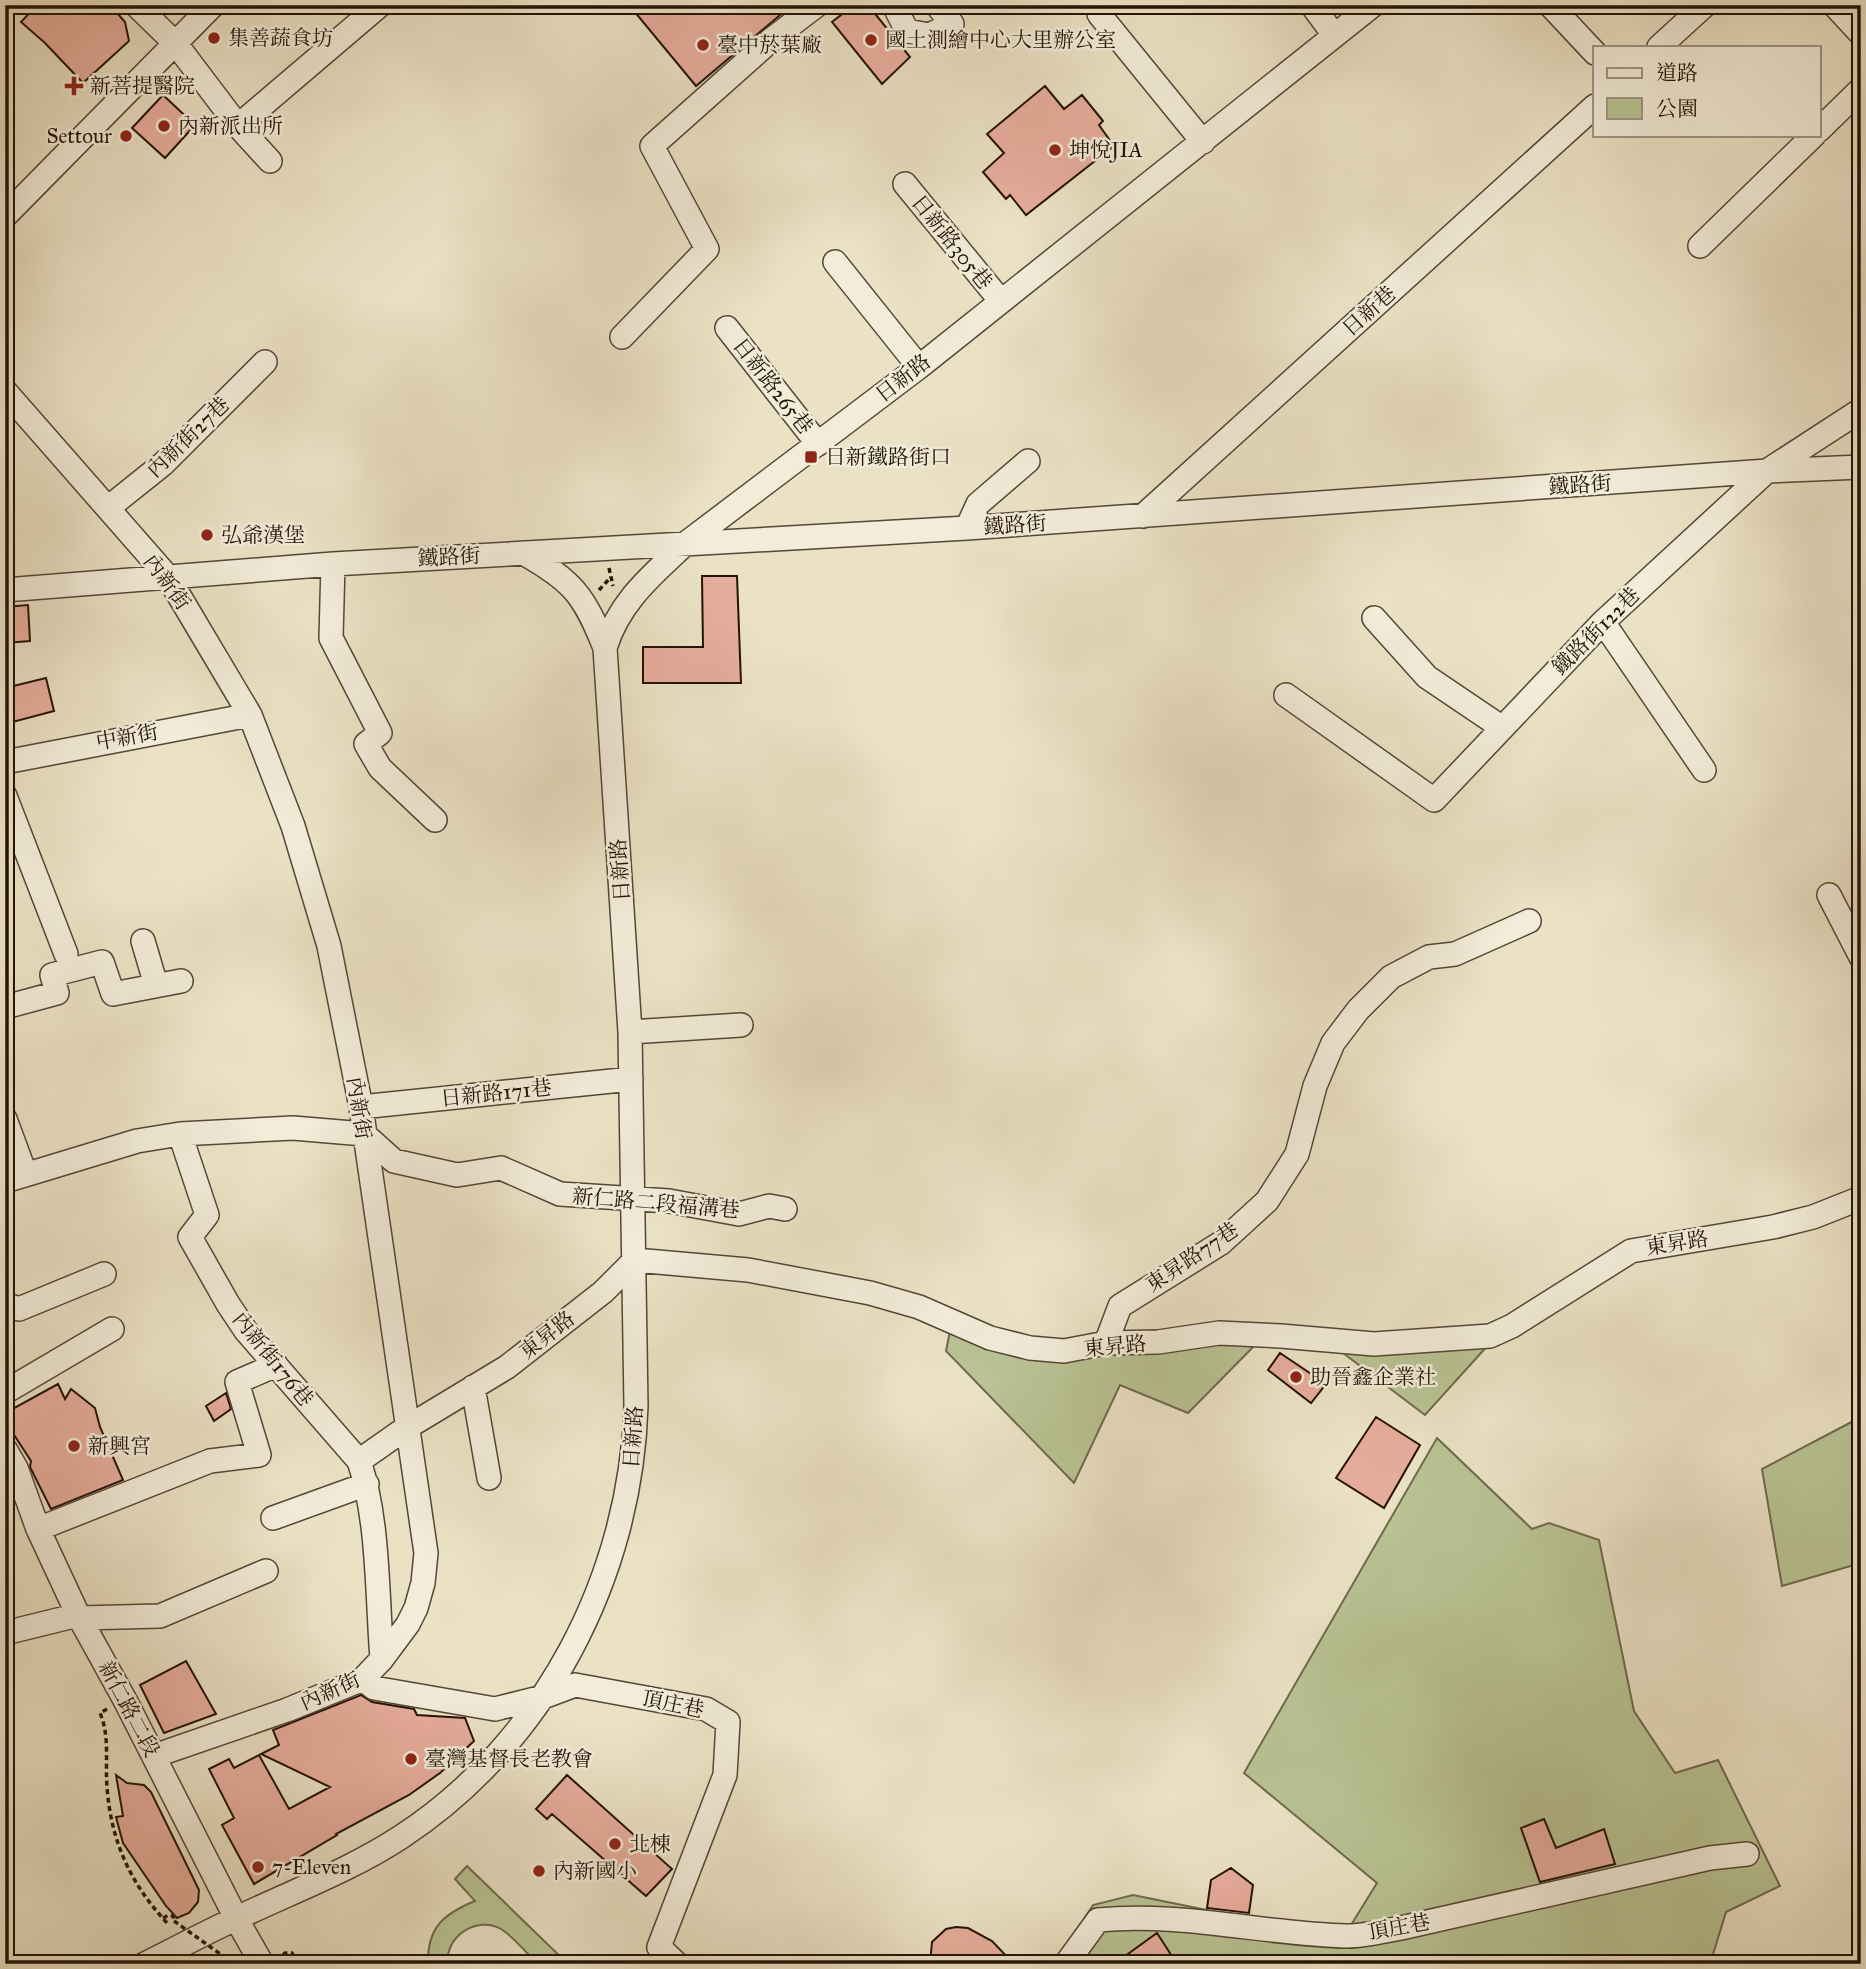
<svg xmlns="http://www.w3.org/2000/svg" width="1866" height="1969" viewBox="0 0 1866 1969" font-family="'IM FELL Great Primer','Noto Serif TC',serif">
	<style>
		.green { fill: #b9c394; stroke: #6e6a4d; stroke-width: 2 }
		.building { fill: #e7ad9c; stroke: #231206; stroke-width: 2 }
		.lines { fill: none; stroke-linecap: round; stroke-linejoin: round }
		.minor-casing { stroke: #554636; stroke-width: 26 }
		.path { stroke: #231206; stroke-width: 3.5; stroke-dasharray: 5 3.5; stroke-linecap: butt }
		.minor { stroke: #f2ecd9; stroke-width: 23 }
		.path-bridge { stroke: #231206; stroke-width: 3.5; stroke-dasharray: 5 3.5; stroke-linecap: butt }
		.poi-dot { fill: #8f2418; stroke: #f2ecd9; stroke-width: 2.5 }
		.labels { text-anchor: middle; stroke-width: 5; stroke-linejoin: round; paint-order: stroke }
		.poi-label { font-size: 21px; fill: #231206; stroke: #f2ecd9; text-anchor: start }
		.street-label { font-size: 21px; fill: #231206; stroke: #f2ecd9 }
	</style>
	<rect width="100%" height="100%" fill="#ebe2c5"/>
	<filter id="stains"><feTurbulence type="fractalNoise" baseFrequency=".00286" numOctaves="4"/><feColorMatrix values="0 0 0 0 .2 0 0 0 0 .09 0 0 0 0 .02 0 0 0 .5 -.17"/></filter>
	<radialGradient id="worn" r=".72"><stop offset=".6" stop-color="#630" stop-opacity="0"/><stop offset="1" stop-color="#630" stop-opacity=".3"/></radialGradient>
	<path class="green" d="M 952,1321 L 1030,1346 L 1260,1340 L 1188,1413 L 1120,1385 L 1074,1483 L 946,1351 Z
		M 1490,1343 L 1425,1415 L 1335,1347 Z
		M 1861,1417 L 1861,1563 L 1782,1586 L 1762,1469 Z
		M 1437,1438 L 1532,1529 L 1549,1523 L 1599,1540 L 1634,1711 L 1675,1773 L 1718,1760 L 1780,1886 L 1726,1912 L 1710,1964 L 1055,1964 L 1093,1905 L 1133,1895 L 1256,1920 L 1351,1925 L 1377,1883 L 1244,1773 Z
		M 467,1866 L 568,1964 L 538,1964 C 526,1953 514,1937 501,1929 C 477,1915 444,1937 448,1964 L 428,1964 C 427,1928 443,1914 475,1901 L 455,1879 Z"/>
	<path class="building" d="M 37,5 L 110,5 L 125,22 L 129,41 L 83,83 L 45,43 L 21,22 Z
		M 629,5 L 792,5 L 696,86 Z
		M 854,5 L 868,5 L 910,57 L 882,84 L 832,22 Z
		M 1045,86 L 1064,109 L 1082,95 L 1103,121 L 1099,125 L 1114,146 L 1026,215 L 1010,195 L 1006,199 L 983,172 L 1004,153 L 987,134 Z
		M 163,95 L 195,125 L 165,158 L 132,128 Z
		M 702,576 L 737,576 L 741,683 L 643,683 L 643,647 L 703,647 Z
		M 28,605 L 30,641 L 5,643 L 5,607 Z
		M 46,678 L 54,711 L 5,724 L 5,688 Z
		M 1280,1353 L 1326,1384 L 1311,1403 L 1268,1370 Z
		M 58,1384 L 65,1399 L 71,1389 L 95,1408 L 100,1427 L 123,1480 L 51,1509 L 30,1467 L 31,1461 L 5,1421 L 5,1413 Z
		M 226,1393 L 231,1409 L 214,1421 L 206,1406 Z
		M 1376,1417 L 1420,1445 L 1384,1508 L 1336,1478 Z
		M 186,1661 L 216,1714 L 164,1733 L 140,1685 Z
		M 361,1695 L 372,1702 L 414,1709 L 417,1715 L 465,1718 L 474,1741 L 440,1773 L 409,1795 L 336,1834 L 337,1835 L 254,1884 L 222,1825 L 234,1818 L 209,1769 L 229,1759 L 234,1768 L 259,1755 L 289,1809 L 330,1787 L 261,1754 L 279,1745 L 273,1730 Z
		M 116,1775 L 127,1783 L 144,1785 L 151,1792 L 199,1890 L 198,1902 L 189,1913 L 177,1918 L 166,1906 L 123,1843 L 116,1817 L 123,1816 Z
		M 567,1775 L 672,1869 L 646,1896 L 552,1814 L 547,1819 L 536,1809 Z
		M 1544,1819 L 1556,1848 L 1604,1829 L 1615,1864 L 1540,1882 L 1521,1828 Z
		M 1231,1868 L 1253,1885 L 1249,1913 L 1207,1908 L 1211,1880 Z
		M 956,1927 L 968,1928 L 992,1941 L 1014,1964 L 930,1964 L 932,1942 L 946,1929 Z
		M 1157,1933 L 1177,1964 L 1114,1964 Z"/>
	<g class="lines">
		<defs>
			<path id="minor" d="M 136,5 L 176,44 L 238,126 L 270,161
				M 894,5 L 907,31 L 929,35 L 952,24 L 937,5
				M 1312,5 L 1334,35
				M 1550,5 L 1595,53
				M 1834,5 L 1861,34
				M 1099,14 L 1203,142
				M 1659,47 L 1705,5
				M 238,126 L 380,5
				M 1819,130 L 1861,89
				M 905,184 L 1000,300
				M 5,216 L 213,5
				M 1700,246 L 1814,135
				M 835,262 L 919,367
				M 727,328 L 818,444
				M 622,337 L 707,249 L 652,146 L 771,40 L 817,5
				M 5,391 L 168,577 L 250,715 L 293,826 L 329,946 L 361,1107 L 426,1553 L 423,1583 L 416,1608 L 408,1624 L 382,1659 L 363,1679 L 287,1710 L 154,1756
				M 108,508 L 163,464 L 265,362
				M 1143,516 L 1595,106
				M 967,528 L 978,504 L 1028,461
				M 523,553 C 573,581 584,595 605,648
				M 333,564 L 331,638 L 380,733 L 366,744 L 380,768 L 435,820
				M 5,590 L 333,564 L 967,528 L 1767,471 L 1861,467
				M 1374,618 L 1427,677 L 1501,727
				M 1603,622 L 1704,770
				M 1286,695 L 1434,800 L 1603,622 L 1767,471 L 1861,410
				M 5,762 L 250,715
				M 5,796 L 66,954
				M 1829,895 L 1861,957
				M 143,941 L 156,985
				M 5,1007 L 57,993 L 52,975 L 102,962 L 113,994 L 181,981
				M 630,1032 L 741,1025
				M 361,1107 L 631,1079
				M 5,1119 L 25,1173
				M 180,1134 L 207,1215 L 190,1237 L 228,1304 L 246,1331 L 359,1461 C 379,1520 377,1597 382,1659
				M 5,1181 L 137,1141 L 180,1134 L 293,1128 L 364,1134 L 394,1161 L 457,1175 L 501,1168 L 560,1194 L 669,1201 L 739,1214 L 769,1206 L 785,1209
				M 635,1260 L 748,1270 L 870,1293 L 919,1307 L 990,1338 L 1030,1348 L 1064,1351 L 1106,1343 L 1158,1342 L 1219,1333 L 1281,1336 L 1374,1344 L 1490,1336 L 1512,1326 L 1631,1251 L 1773,1227 L 1813,1217 L 1861,1198
				M 5,1304 L 19,1309 L 104,1274
				M 1106,1343 L 1120,1306 L 1221,1243 L 1267,1201 L 1297,1154 L 1315,1086 L 1333,1043 L 1358,1010 L 1391,977 L 1429,957 L 1455,954 L 1529,921
				M 473,1387 L 489,1478
				M 5,1392 L 112,1329
				M 5,1449 L 16,1468 L 38,1529 L 78,1615 L 126,1702 L 236,1918 L 262,1964
				M 359,1461 L 406,1428 L 507,1367 L 603,1292 L 635,1260
				M 273,1518 L 367,1484
				M 38,1529 L 210,1461 L 259,1455 L 237,1382 L 276,1365
				M 80,1618 L 160,1616 L 266,1571
				M 5,1633 L 78,1615
				M 363,1679 L 374,1688 L 495,1709 L 543,1697 L 575,1685 L 706,1709 L 728,1722 L 725,1775 L 659,1947 L 677,1964
				M 145,1964 C 175,1949 205,1933 235,1919 C 291,1892 349,1871 401,1837 C 545,1743 631,1576 636,1406 L 630,1032 L 605,648 C 619,602 651,576 685,544 L 919,367 L 1373,5
				M 1066,1964 L 1098,1920 C 1182,1912 1264,1934 1347,1936 C 1365,1936 1384,1931 1401,1928 L 1710,1858 L 1747,1854"/>
		</defs>
		<use href="#minor" class="minor-casing"/>
		<path class="path" d="M 609,568 L 613,586
			M 599,590 L 611,577
			M 107,1709 L 100,1713 C 110,1736 105,1762 107,1787 C 111,1842 131,1885 169,1925
			M 163,1918 L 169,1915 L 173,1916 L 174,1921
			M 285,1963 L 283,1955 L 285,1953 L 292,1953 L 296,1960 L 290,1961 L 288,1956"/>
		<use href="#minor" class="minor"/>
		<path class="path-bridge" d="M 174,1921 L 233,1963 L 288,1956"/>
	</g>
	<g class="poi-dot">
		<circle cx="214" cy="38" r="7"/>
		<circle cx="871" cy="40" r="7"/>
		<circle cx="703" cy="45" r="7"/>
		<path d="M70.5 75.5h7v7h7v7h-7v7h-7v-7h-7v-7h7z"/>
		<circle cx="164" cy="126" r="7"/>
		<circle cx="126" cy="136" r="7"/>
		<circle cx="1055" cy="150" r="7"/>
		<rect x="804" y="450" width="14" height="14" rx="3.5"/>
		<circle cx="207" cy="535" r="7"/>
		<circle cx="1296" cy="1377" r="7"/>
		<circle cx="74" cy="1446" r="7"/>
		<circle cx="411" cy="1759" r="7"/>
		<circle cx="615" cy="1844" r="7"/>
		<circle cx="258" cy="1867" r="7"/>
		<circle cx="539" cy="1871" r="7"/>
	</g>
	<g class="labels">
		<g class="poi-label">
			<text x="228" y="45">集善蔬食坊</text>
			<text x="885" y="47">國土測繪中心大里辦公室</text>
			<text x="717" y="52">臺中菸葉廠</text>
			<text x="90" y="93">新菩提醫院</text>
			<text x="178" y="133">內新派出所</text>
			<text x="112" y="143" text-anchor="end">Settour</text>
			<text x="1069" y="157">坤悅JIA</text>
			<text x="825" y="464">日新鐵路街口</text>
			<text x="221" y="542">弘爺漢堡</text>
			<text x="1310" y="1384">助晉鑫企業社</text>
			<text x="88" y="1453">新興宮</text>
			<text x="425" y="1766">臺灣基督長老教會</text>
			<text x="629" y="1851">北棟</text>
			<text x="272" y="1874">7-Eleven</text>
			<text x="553" y="1878">內新國小</text>
		</g>
		<g class="street-label">
			<text transform="translate(952 242) rotate(51)" y="7">日新路305巷</text>
			<text transform="translate(1369 311) rotate(-42)" y="7">日新巷</text>
			<text transform="translate(903 378) rotate(-38)" y="7">日新路</text>
			<text transform="translate(773 386) rotate(52)" y="7">日新路265巷</text>
			<text transform="translate(188 437) rotate(-44)" y="7">內新街27巷</text>
			<text transform="translate(1580 485) rotate(-4)" y="7">鐵路街</text>
			<text transform="translate(1015 525) rotate(-4)" y="7">鐵路街</text>
			<text transform="translate(449 557) rotate(-3)" y="7">鐵路街</text>
			<text transform="translate(167 582) rotate(54)" y="7">內新街</text>
			<text transform="translate(1596 631) rotate(-45)" y="7">鐵路街122巷</text>
			<text transform="translate(127 737) rotate(-10)" y="7">中新街</text>
			<text transform="translate(620 870) rotate(-94)" y="7">日新路</text>
			<text transform="translate(496 1093) rotate(-6)" y="7">日新路171巷</text>
			<text transform="translate(359 1108) rotate(81)" y="7">內新街</text>
			<text transform="translate(656 1203) rotate(5)" y="7">新仁路二段福溝巷</text>
			<text transform="translate(1677 1243) rotate(-9)" y="7">東昇路</text>
			<text transform="translate(1192 1257) rotate(-34)" y="7">東昇路77巷</text>
			<text transform="translate(547 1335) rotate(-38)" y="7">東昇路</text>
			<text transform="translate(1115 1346) rotate(-5)" y="7">東昇路</text>
			<text transform="translate(273 1359) rotate(51)" y="7">內新街176巷</text>
			<text transform="translate(633 1437) rotate(-86)" y="7">日新路</text>
			<text transform="translate(330 1691) rotate(-24)" y="7">內新街</text>
			<text transform="translate(673 1704) rotate(12)" y="7">頂庄巷</text>
			<text transform="translate(129 1709) rotate(62)" y="7">新仁路二段</text>
			<text transform="translate(1399 1927) rotate(-10)" y="7">頂庄巷</text>
		</g>
	</g>
	<rect width="1866" height="1969" fill="none" stroke="#ebe2c5" stroke-width="28"/>
	<rect x="7" y="7" width="1852" height="1955" fill="none" stroke="#231206" stroke-width="3.5"/>
	<rect x="14" y="14" width="1838" height="1941" fill="none" stroke="#231206" stroke-width="2"/>
	<rect x="1593" y="46" width="228" height="91" fill="#f2ecd9" stroke="#9f9585" stroke-width="2"/>
	<rect x="1607" y="68" width="35" height="10" fill="#f2ecd9" stroke="#9f9585" stroke-width="2"/>
	<text x="1656" y="80" font-size="21" fill="#231206">道路</text>
	<rect x="1607" y="98" width="35" height="21" fill="#b9c394" stroke="#9f9585" stroke-width="2"/>
	<text x="1656" y="116" font-size="21" fill="#231206">公園</text>
	<rect width="100%" height="100%" filter="url(#stains)"/>
	<rect width="100%" height="100%" fill="url(#worn)"/>
</svg>
